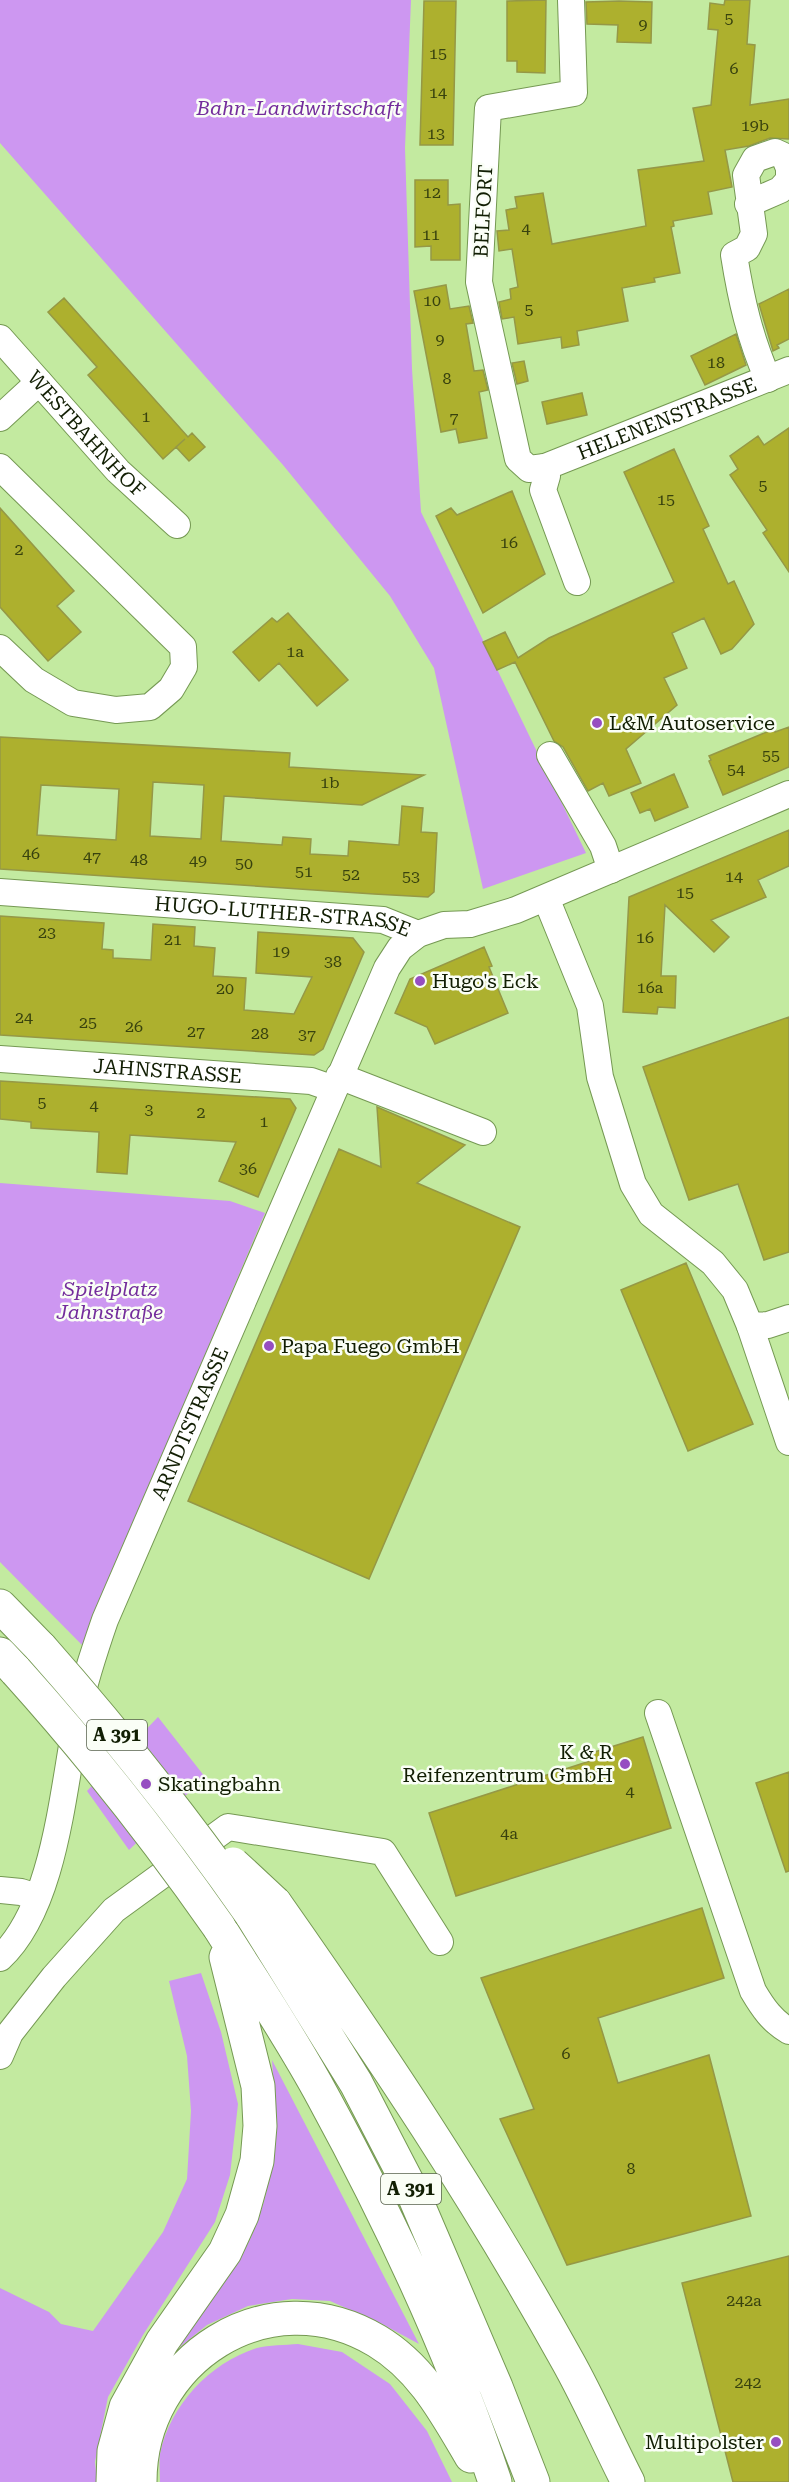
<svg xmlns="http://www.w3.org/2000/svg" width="789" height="2482" viewBox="0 0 789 2482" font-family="'Roboto Serif',serif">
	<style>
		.green { fill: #cd97f1 }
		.building { fill: #adb02e; stroke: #959846; stroke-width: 1.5; fill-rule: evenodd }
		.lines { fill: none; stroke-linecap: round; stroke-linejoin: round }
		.minor-casing { stroke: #759953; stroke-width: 28 }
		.highway-casing { stroke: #759953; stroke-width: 35 }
		.minor { stroke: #fff; stroke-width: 26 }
		.highway { stroke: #fff; stroke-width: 33 }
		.highway-bridge-casing { stroke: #759953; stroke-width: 35; stroke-linecap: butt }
		.highway-bridge { stroke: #fff; stroke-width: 33 }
		.poi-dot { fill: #964ec1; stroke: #fafef6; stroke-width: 2 }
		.labels { text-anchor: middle; stroke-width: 5; stroke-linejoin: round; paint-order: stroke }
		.number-label { font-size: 16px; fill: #38420e }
		.shield { fill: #fafef6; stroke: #57614c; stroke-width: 1.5 }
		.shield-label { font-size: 18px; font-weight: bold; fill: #111e03 }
		.park-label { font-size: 20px; font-style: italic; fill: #742d9c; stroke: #fafef6 }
		.street-label { font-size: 20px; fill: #111e03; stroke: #fafef6 }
		.poi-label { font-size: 20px; fill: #111e03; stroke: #fafef6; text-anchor: start }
	</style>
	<rect width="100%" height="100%" fill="#c3eaa0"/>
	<path class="green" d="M 0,0 L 411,0 L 405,148 L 412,369 L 421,512 L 586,853 L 483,889 L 434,668 L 390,596 L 283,465 L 0,143 Z
		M 0,1183 L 230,1201 L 265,1213 L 82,1645 L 0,1562 Z
		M 158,1717 L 205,1777 L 129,1850 L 87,1791 Z
		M 201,1973 L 221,2032 L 238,2104 L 230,2175 L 215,2222 L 143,2335 L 108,2397 L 95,2462 L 97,2482 L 0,2482 L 0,2288 L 49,2312 L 61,2324 L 93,2331 L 163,2232 L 187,2179 L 191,2111 L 187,2056 L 169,1981 Z
		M 272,2060 L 419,2344 L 382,2324 L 330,2301 L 292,2299 L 248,2306 L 207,2325 L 170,2355 C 190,2327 213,2300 232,2271 C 276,2205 278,2136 272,2060 Z
		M 298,2344 L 342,2352 L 390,2384 L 427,2431 L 452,2482 L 160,2482 C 160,2473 159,2463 160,2454 C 170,2405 210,2363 257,2348 C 269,2345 285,2345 298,2344 Z"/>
	<path class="building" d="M 546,0 L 545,73 L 517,72 L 517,61 L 507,61 L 507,1 Z
		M 725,0 L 750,0 L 747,44 L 755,45 L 750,105 L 789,99 L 789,139 L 770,138 L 749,146 L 725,150 L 732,187 L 708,192 L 712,214 L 673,221 L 674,226 L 671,227 L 680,273 L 654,278 L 655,282 L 622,288 L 628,321 L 577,331 L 579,345 L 562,348 L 561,337 L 518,344 L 514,317 L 502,319 L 499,302 L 511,299 L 510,289 L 518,287 L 512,249 L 499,251 L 497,231 L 509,230 L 506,210 L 517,208 L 515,197 L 543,193 L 552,244 L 646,226 L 638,170 L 704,161 L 693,108 L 711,105 L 718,30 L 708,29 L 710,3 L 724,5 Z
		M 424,1 L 456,1 L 453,145 L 420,145 Z
		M 619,1 L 652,2 L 651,43 L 617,42 L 618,25 L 587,24 L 586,2 Z
		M 415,180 L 448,180 L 448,205 L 460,204 L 460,260 L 431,260 L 431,246 L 415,247 Z
		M 446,285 L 450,309 L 469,306 L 473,323 L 466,324 L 474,371 L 483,370 L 488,390 L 479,392 L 487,438 L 459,443 L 456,429 L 441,432 L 414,291 Z
		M 789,289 L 789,339 L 777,345 L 779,348 L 773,351 L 759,304 Z
		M 64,298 L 188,437 L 192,433 L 205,447 L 189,461 L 176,447 L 185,439 L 163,459 L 88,375 L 97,367 L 48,312 Z
		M 736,334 L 746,365 L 705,385 L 691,356 Z
		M 524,361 L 528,381 L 517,384 L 512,363 Z
		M 582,393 L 587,415 L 547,424 L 542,402 Z
		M 789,428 L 789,572 L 763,533 L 767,530 L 730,475 L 738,469 L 730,456 L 758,436 L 764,445 Z
		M 674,449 L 709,526 L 703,529 L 728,584 L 734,581 L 754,624 L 732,649 L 721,654 L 704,618 L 672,633 L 687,668 L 664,678 L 677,705 L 626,749 L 641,783 L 609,796 L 603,783 L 588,791 L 563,747 L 554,741 L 515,662 L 497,670 L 483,642 L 505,632 L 518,658 L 549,638 L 674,582 L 624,472 Z
		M 512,491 L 545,574 L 483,613 L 436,516 L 451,508 L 457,515 Z
		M 0,508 L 74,591 L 57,606 L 81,632 L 48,661 L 0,607 Z
		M 288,613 L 348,680 L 317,706 L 279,663 L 259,681 L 233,652 L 272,618 L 277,622 Z
		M 789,727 L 789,767 L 723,795 L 709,761 L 711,760 L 709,756 L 774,729 L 775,732 Z
		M 0,737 L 290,753 L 289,767 L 424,775 L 362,805 L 224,796 L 221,841 L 282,845 L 283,837 L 311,839 L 310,854 L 348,856 L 349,841 L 399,845 L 402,806 L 423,808 L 421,832 L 437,833 L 434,892 L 428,897 L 374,894 L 0,869 ZM 153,782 L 204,785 L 201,839 L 150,836 ZM 41,785 L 119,789 L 116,840 L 37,835 Z
		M 674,774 L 688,807 L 655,821 L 650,809 L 640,813 L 631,793 Z
		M 789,830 L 789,866 L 758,880 L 766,897 L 711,920 L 729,937 L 714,952 L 665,905 L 661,976 L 676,976 L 675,1008 L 658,1007 L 657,1014 L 623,1012 L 629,897 Z
		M 0,916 L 104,923 L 102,949 L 113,950 L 113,958 L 151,960 L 153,924 L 195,927 L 194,946 L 215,948 L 213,976 L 246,978 L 244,1010 L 294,1014 L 312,977 L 256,973 L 258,932 L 353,938 L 364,952 L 323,1049 L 314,1055 L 0,1035 Z
		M 484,947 L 492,966 L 489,967 L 508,1013 L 435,1044 L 427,1027 L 395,1013 L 410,979 Z
		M 789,1017 L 789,1252 L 764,1260 L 738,1184 L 689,1200 L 643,1067 Z
		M 0,1081 L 290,1099 L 296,1108 L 258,1197 L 219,1181 L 236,1142 L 130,1135 L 127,1174 L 97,1172 L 99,1132 L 31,1128 L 31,1122 L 0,1119 Z
		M 377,1107 L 465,1145 L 417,1183 L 520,1227 L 369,1579 L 188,1501 L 339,1149 L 381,1167 Z
		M 686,1263 L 753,1424 L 688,1451 L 621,1290 Z
		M 643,1737 L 671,1828 L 456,1896 L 429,1813 L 590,1761 L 588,1754 Z
		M 789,1772 L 789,1871 L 786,1872 L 756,1783 Z
		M 702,1908 L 724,1978 L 598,2018 L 618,2083 L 709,2055 L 751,2216 L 567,2265 L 500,2119 L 534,2109 L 481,1978 Z
		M 789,2256 L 789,2482 L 733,2482 L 682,2283 Z"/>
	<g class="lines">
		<defs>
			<g id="minor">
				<path id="s1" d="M 571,0 L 574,93 L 488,108 L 479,282 L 518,459 L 529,469 L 545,467 L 789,370"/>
				<path d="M 748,204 L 780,190 L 789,180 L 789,168 L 784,156 L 775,152 L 755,159 L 746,175 L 754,234 L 747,248 L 734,255 C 741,299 750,339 768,379"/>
				<path id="s2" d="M 0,338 L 118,471 L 177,525"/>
				<path d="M 0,418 L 39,382"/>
				<path d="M 0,467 L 183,647 L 184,667 L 171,689 L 150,707 L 116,710 L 73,703 L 34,680 L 0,648"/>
				<path d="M 545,467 L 547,476 L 543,490 L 577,582"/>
				<path d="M 550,755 L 603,846 L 611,870"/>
				<path id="s3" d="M 0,892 L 383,920 L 418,934"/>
				<path d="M 546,898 L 590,1006 L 600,1077 L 633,1184 L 651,1214 L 713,1263 L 735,1290 L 750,1326 L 789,1442"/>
				<path id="s4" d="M 0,1059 L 311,1081 L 334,1089"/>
				<path d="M 339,1076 L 483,1132"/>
				<path d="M 750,1326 L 768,1325 L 789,1318"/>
				<path d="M 658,1713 L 753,1991 C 763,2008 772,2021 789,2031"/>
				<path d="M 0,1890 L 21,1892 L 37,1897"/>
				<path id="s5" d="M 0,1958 C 57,1905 63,1782 79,1708 C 85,1678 95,1649 105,1620 L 387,968 L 400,948 L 418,934 L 444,925 L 470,924 L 516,910 L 789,794"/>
				<path d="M 0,2056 L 10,2033 L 54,1977 L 114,1910 L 228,1827 L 383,1852 L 440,1942"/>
			</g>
			<path id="highway" d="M 0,1606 L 41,1648
				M 0,1654 L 16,1671
				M 275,1903 C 379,2051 479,2201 567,2360 C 589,2399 607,2441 628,2482
				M 251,1914 L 356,2083 L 413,2193 L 496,2387 L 533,2482
				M 219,1927 C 254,1983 292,2039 323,2097 C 390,2220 451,2349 495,2482
				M 113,2482 L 114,2451 L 126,2407 L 162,2342 L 225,2252 L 242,2215 L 257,2161 L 260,2126 L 258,2086 L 226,1957
				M 140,2482 C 140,2359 268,2276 377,2341 C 422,2368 445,2412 471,2456"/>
		</defs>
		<use href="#minor" class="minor-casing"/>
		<use href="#highway" class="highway-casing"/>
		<use href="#minor" class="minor"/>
		<use href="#highway" class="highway"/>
		<defs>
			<path id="highway-bridge" d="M 41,1648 C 116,1733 186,1821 251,1914
				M 16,1671 C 89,1752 156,1837 219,1927
				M 233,1864 L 275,1903"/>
		</defs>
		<use href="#highway-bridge" class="highway-bridge-casing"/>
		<use href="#highway-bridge" class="highway-bridge"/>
	</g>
	<g class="poi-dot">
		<circle cx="597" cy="723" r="6"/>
		<circle cx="420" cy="981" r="6"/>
		<circle cx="269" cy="1346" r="6"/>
		<circle cx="625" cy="1764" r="6"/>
		<circle cx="146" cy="1784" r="6"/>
		<circle cx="776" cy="2442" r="6"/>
	</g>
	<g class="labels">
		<g class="number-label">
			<text x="729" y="24">5</text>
			<text x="643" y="30">9</text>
			<text x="438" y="59">15</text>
			<text x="734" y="74">6</text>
			<text x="438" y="98">14</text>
			<text x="755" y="131">19b</text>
			<text x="436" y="139">13</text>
			<text x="432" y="198">12</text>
			<text x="526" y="234">4</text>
			<text x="431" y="240">11</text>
			<text x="432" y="306">10</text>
			<text x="529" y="315">5</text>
			<text x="440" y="345">9</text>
			<text x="716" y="368">18</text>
			<text x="447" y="384">8</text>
			<text x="146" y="422">1</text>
			<text x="454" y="423">7</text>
			<text x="763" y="491">5</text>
			<text x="666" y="505">15</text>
			<text x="509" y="548">16</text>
			<text x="19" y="555">2</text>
			<text x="295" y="657">1a</text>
			<text x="771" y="761">55</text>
			<text x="736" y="775">54</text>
			<text x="330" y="788">1b</text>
			<text x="31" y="859">46</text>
			<text x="92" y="862">47</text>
			<text x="139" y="865">48</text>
			<text x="198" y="866">49</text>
			<text x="244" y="869">50</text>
			<text x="304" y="877">51</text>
			<text x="351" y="880">52</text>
			<text x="411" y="882">53</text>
			<text x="734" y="882">14</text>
			<text x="685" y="898">15</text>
			<text x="47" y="938">23</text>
			<text x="645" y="943">16</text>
			<text x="173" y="945">21</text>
			<text x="281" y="957">19</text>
			<text x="333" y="967">38</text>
			<text x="650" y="993">16a</text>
			<text x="225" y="994">20</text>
			<text x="24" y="1023">24</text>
			<text x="88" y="1028">25</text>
			<text x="134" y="1032">26</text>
			<text x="196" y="1037">27</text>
			<text x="260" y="1039">28</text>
			<text x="307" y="1040">37</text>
			<text x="42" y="1108">5</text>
			<text x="94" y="1111">4</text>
			<text x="149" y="1115">3</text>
			<text x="201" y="1118">2</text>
			<text x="264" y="1127">1</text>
			<text x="248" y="1174">36</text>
			<text x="630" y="1797">4</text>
			<text x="509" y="1839">4a</text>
			<text x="566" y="2059">6</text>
			<text x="631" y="2174">8</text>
			<text x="744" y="2306">242a</text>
			<text x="748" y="2388">242</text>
		</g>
		<g class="shield">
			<rect x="87" y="1720" width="60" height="30" rx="4.5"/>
			<rect x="381" y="2174" width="60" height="30" rx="4.5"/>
		</g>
		<g class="shield-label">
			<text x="117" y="1741">A 391</text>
			<text x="411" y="2195">A 391</text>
		</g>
		<g class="park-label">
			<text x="299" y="115">Bahn-Landwirtschaft</text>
			<text x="110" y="1296">Spielplatz<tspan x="110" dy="23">Jahnstraße</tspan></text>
		</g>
		<g class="street-label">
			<text transform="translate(483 211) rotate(-87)" y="7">BELFORT</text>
			<text dy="7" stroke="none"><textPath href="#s1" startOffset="698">HELENENSTRASSE</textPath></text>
			<text dy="7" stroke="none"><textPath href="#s2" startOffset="129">WESTBAHNHOF</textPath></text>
			<text dy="7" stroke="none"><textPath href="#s3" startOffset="284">HUGO-LUTHER-STRASSE</textPath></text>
			<text dy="7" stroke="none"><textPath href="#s4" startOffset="168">JAHNSTRASSE</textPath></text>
			<text dy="7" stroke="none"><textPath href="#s5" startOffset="572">ARNDTSTRASSE</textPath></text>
		</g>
		<g class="poi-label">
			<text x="609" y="730">L&amp;M Autoservice</text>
			<text x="432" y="988">Hugo's Eck</text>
			<text x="281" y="1353">Papa Fuego GmbH</text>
			<text x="613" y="1759" text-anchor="end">K &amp; R<tspan x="613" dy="23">Reifenzentrum GmbH</tspan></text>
			<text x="158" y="1791">Skatingbahn</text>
			<text x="764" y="2449" text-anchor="end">Multipolster</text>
		</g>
	</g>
</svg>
